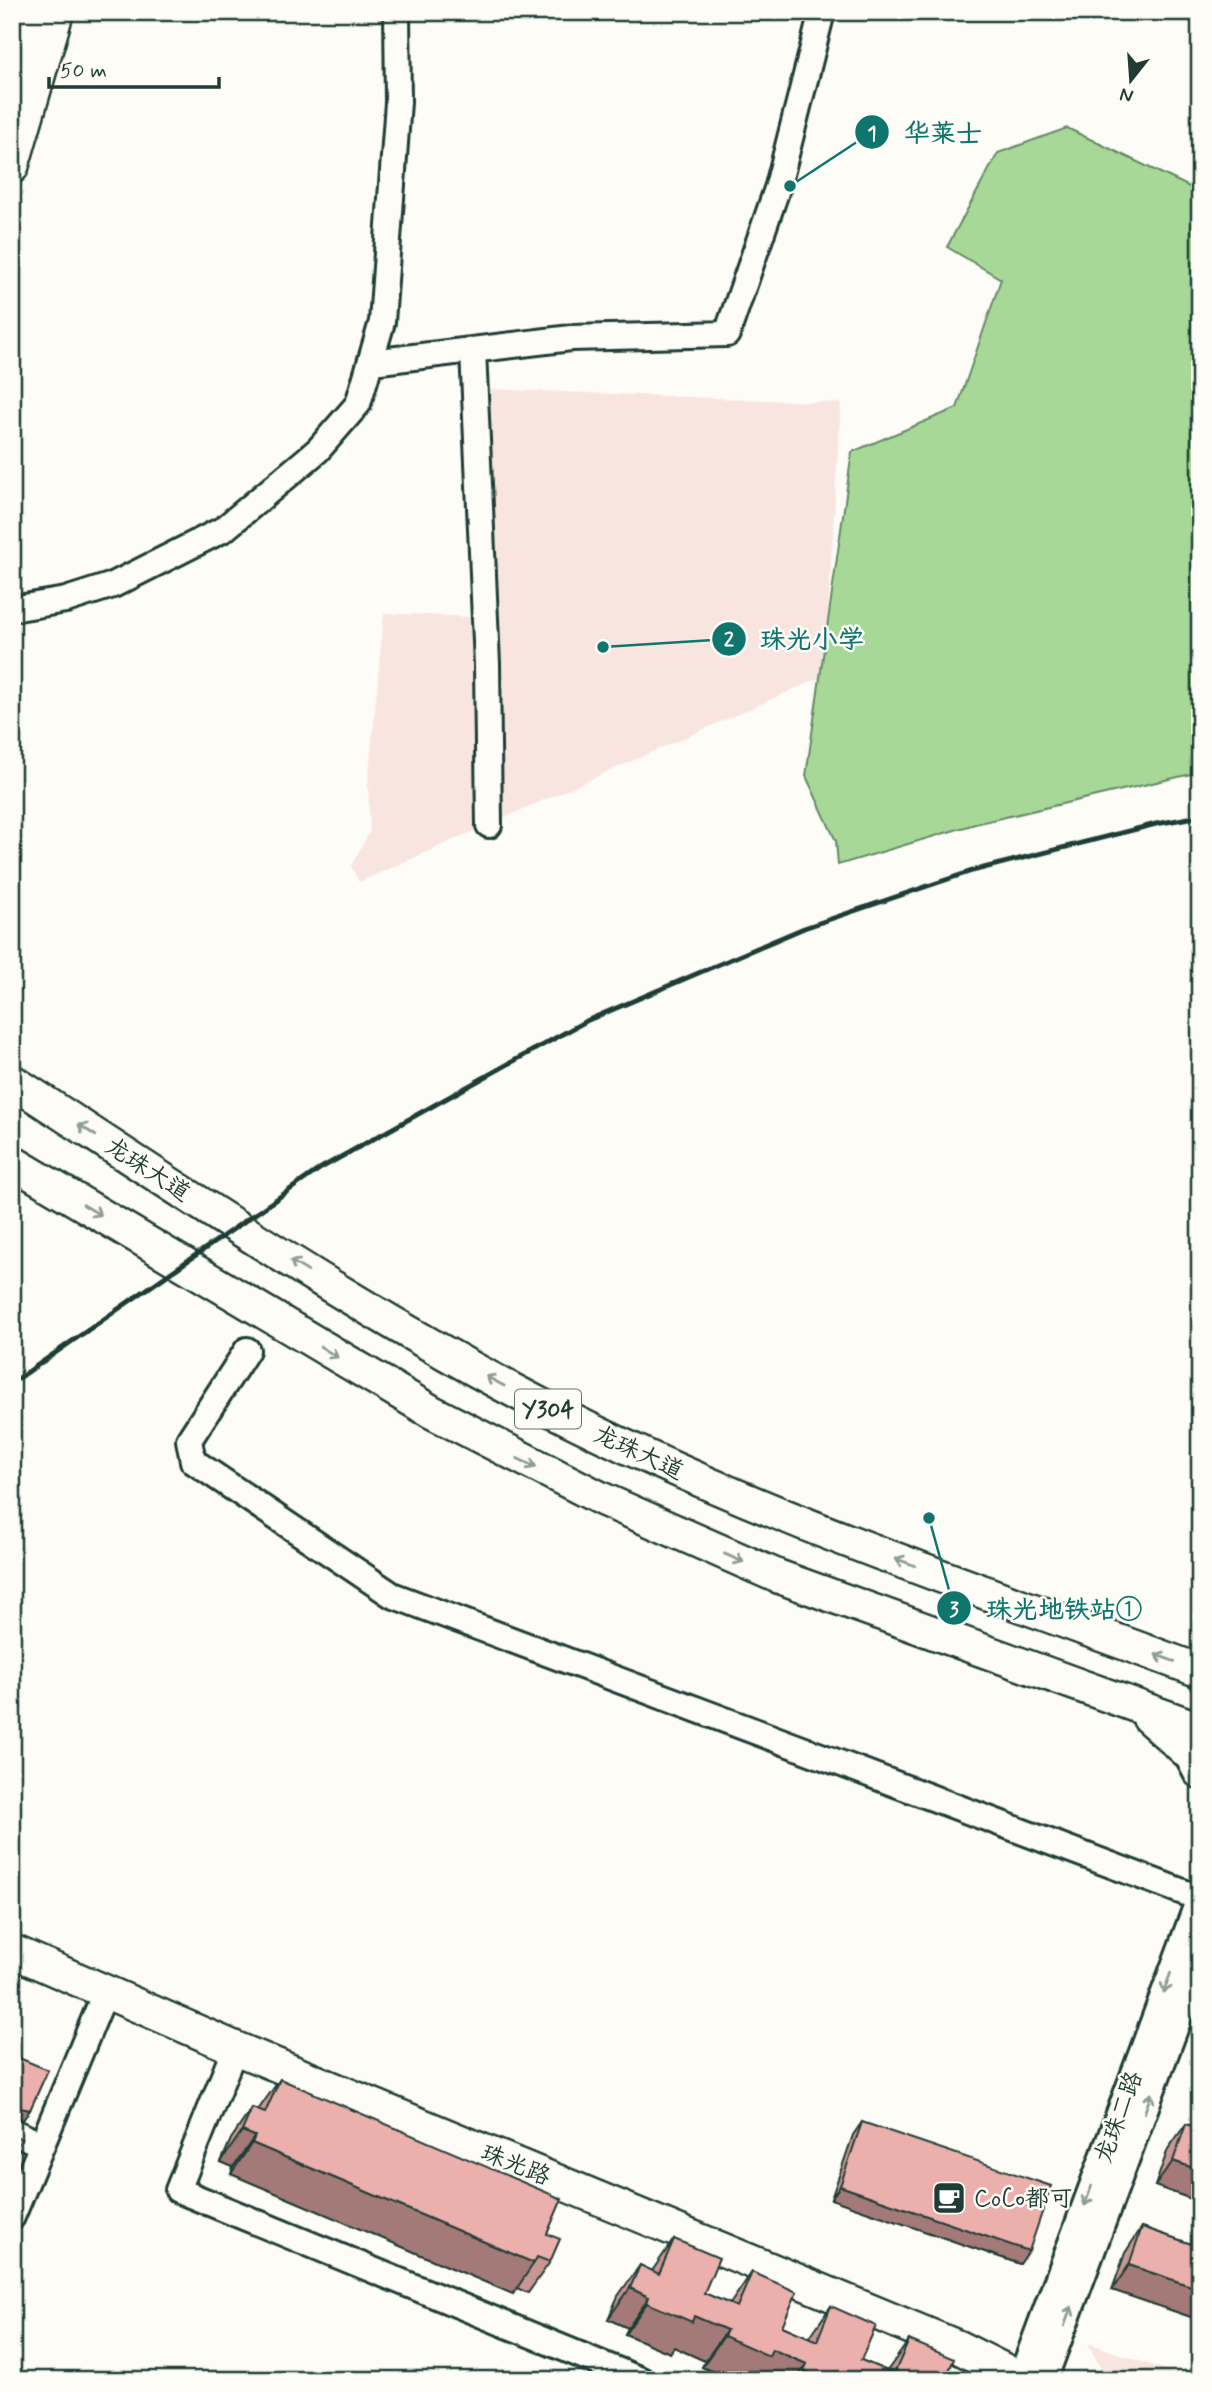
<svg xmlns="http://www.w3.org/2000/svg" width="1212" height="2392" viewBox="0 0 1212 2392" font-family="Mynerve,'LXGW WenKai TC',sans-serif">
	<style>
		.built { fill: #f8e5e0 }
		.green { fill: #a8d898; stroke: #648a66; stroke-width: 2 }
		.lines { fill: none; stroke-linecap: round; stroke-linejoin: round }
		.minor-casing { stroke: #1f3d34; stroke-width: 30 }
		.major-casing { stroke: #1f3d34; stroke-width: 37 }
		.minor { stroke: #fdfcf7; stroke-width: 24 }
		.major { stroke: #fdfcf7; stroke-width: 32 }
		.rail { stroke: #1f3d34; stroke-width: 5 }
		.wall { fill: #ca9694; stroke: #1f3d34; stroke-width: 2 }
		.shaded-wall { fill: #a47a78; stroke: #1f3d34; stroke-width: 2 }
		.building { fill: #ebafac; stroke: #1f3d34; stroke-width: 2 }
		.oneway { stroke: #8e9c96 }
		.labels { text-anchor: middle; stroke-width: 5; stroke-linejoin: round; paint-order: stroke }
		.shield { fill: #fdfcf7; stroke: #62766e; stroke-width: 2 }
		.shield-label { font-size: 23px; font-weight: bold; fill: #1f3d34 }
		.street-label { font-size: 24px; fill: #1f3d34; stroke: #fdfcf7 }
		.poi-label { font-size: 24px; fill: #1f3d34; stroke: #fdfcf7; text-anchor: start }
		.leader { fill: none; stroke: #0f766e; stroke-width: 2.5 }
		.callout-dot { fill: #0f766e; stroke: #fdfcf7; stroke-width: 2.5 }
		.mark-label { font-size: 21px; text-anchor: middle; font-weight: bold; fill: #fff }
		.callout-label { font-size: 26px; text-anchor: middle; font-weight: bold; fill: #0f766e; stroke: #fdfcf7; stroke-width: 5; stroke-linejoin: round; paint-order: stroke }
	</style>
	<rect width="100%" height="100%" fill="#fdfcf7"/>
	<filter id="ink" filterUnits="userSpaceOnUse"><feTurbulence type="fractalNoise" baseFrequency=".0143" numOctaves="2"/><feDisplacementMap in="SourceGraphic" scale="14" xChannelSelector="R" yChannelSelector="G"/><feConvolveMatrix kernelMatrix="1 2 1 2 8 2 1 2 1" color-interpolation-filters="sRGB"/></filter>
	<g filter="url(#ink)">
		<path class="built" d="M 463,388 L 841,403 L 824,676 L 359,882 L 351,866 L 370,831 L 368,784 L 384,613 L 471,617 Z
			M 1088,2343 L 1194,2380 L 1106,2380 Z"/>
		<path class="green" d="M 1067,128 L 1200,192 L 1200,772 L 975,824 L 838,865 L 836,841 L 806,776 L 852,452 L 957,408 L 1001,279 L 947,247 L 998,153 Z"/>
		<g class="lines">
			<defs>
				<path id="minor" d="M 473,350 L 487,664 L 489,825
					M 372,362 L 571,338 L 727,334 L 778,186 L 822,12
					M 12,609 L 66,600 L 113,585 L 224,529 L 318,450 L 358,404 L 382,322 L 398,102 L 397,12
					M 247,1350 L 189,1440 L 193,1461 L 392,1595 L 1199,1898
					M 235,2048 L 178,2190 L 641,2380
					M 12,2131 L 42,2145
					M 12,2217 L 105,1993
					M 1021,2377 L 1200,1896
					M 1044,2380 L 1200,1962"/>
				<path id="major" d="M 12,78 L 32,12
					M 12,167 L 57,12
					M 12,1081 C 186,1194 358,1311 543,1406 C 753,1514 978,1589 1200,1671
					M 12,1162 L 432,1412 L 602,1499 L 777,1576 L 1200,1729
					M 1149,1718 L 1191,1755 L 1200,1772
					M 12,1951 L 235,2048 L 958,2347 L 1024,2380"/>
			</defs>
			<use href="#minor" class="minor-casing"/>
			<use href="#major" class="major-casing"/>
			<use href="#minor" class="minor"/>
			<use href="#major" class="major"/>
			<path class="rail" d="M 12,1383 L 321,1168 L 586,1021 L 804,928 L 972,871 L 1156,824 L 1200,816"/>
		</g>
		<path class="wall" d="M 1200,2059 L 1200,2080 L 1193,2078 Z
			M 280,2079 L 547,2234 L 550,2262 L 528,2293 L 517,2288 L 513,2294 L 231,2174 L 233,2167 L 221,2162 L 231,2139 L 252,2108 L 258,2110 Z
			M 862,2122 L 1020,2264 L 831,2199 L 853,2135 Z
			M 1186,2124 L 1200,2129 L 1200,2202 L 1155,2186 L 1168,2149 Z
			M 1142,2227 L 1200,2247 L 1200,2320 L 1112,2290 L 1125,2253 Z
			M 674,2239 L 704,2293 L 730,2304 L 752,2272 L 782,2326 L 809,2338 L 831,2306 L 861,2360 L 887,2371 L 909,2340 L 945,2380 L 731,2380 L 702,2367 L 705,2361 L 674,2347 L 670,2353 L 625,2334 L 628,2328 L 608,2319 L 618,2296 L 640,2265 L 652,2271 Z"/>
		<path class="shaded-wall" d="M 1200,2069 L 1200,2080 L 1193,2078 Z
			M 17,2107 L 30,2110 L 23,2120 L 12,2117 L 12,2109 Z
			M 242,2131 L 255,2136 L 233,2167 L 221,2162 Z
			M 252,2143 L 534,2263 L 513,2294 L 231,2174 Z
			M 1173,2161 L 1200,2170 L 1200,2202 L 1155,2186 Z
			M 840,2186 L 1029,2251 L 1020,2264 L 831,2199 Z
			M 1129,2265 L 1200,2289 L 1200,2320 L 1112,2290 Z
			M 630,2288 L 649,2297 L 628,2328 L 608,2319 Z
			M 647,2303 L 694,2316 L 727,2330 L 705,2361 L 674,2347 L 670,2353 L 625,2334 Z
			M 724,2336 L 772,2349 L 807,2364 L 796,2380 L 731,2380 L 702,2367 Z
			M 804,2370 L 826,2380 L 797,2380 Z"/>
		<path class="building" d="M 12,2055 L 48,2070 L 30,2110 L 17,2107 L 12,2109 Z
			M 280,2079 L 562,2199 L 547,2234 L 560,2239 L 550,2262 L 537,2257 L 534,2263 L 252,2143 L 255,2136 L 242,2131 L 252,2108 L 265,2113 Z
			M 862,2122 L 1051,2186 L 1029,2251 L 840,2186 Z
			M 1186,2124 L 1200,2129 L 1200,2170 L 1173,2161 Z
			M 12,2133 L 21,2139 L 12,2158 Z
			M 1142,2227 L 1200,2247 L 1200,2289 L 1129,2265 Z
			M 674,2239 L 719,2258 L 704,2293 L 737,2307 L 752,2272 L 797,2292 L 782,2326 L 817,2341 L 831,2306 L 876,2326 L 861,2360 L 894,2374 L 909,2340 L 954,2359 L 945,2380 L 826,2380 L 804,2370 L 807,2364 L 772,2349 L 769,2356 L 724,2336 L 727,2330 L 694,2316 L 692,2322 L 647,2303 L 649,2297 L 630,2288 L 640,2265 L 659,2274 Z"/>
		<defs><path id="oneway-shaft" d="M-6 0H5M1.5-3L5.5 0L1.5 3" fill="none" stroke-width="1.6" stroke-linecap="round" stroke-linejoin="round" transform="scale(1.75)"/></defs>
		<g class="oneway">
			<use href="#oneway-shaft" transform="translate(87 1130) rotate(-147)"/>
			<use href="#oneway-shaft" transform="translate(92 1210) rotate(31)"/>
			<use href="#oneway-shaft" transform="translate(299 1266) rotate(-148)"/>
			<use href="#oneway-shaft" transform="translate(329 1352) rotate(32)"/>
			<use href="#oneway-shaft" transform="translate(495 1381) rotate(-152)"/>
			<use href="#oneway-shaft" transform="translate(527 1463) rotate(26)"/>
			<use href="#oneway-shaft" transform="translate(734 1558) rotate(23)"/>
			<use href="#oneway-shaft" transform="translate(905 1562) rotate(-160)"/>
			<use href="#oneway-shaft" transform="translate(1165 1658) rotate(-160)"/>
			<use href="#oneway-shaft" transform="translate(1167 1983) rotate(110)"/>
			<use href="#oneway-shaft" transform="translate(1148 2103) rotate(-70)"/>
			<use href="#oneway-shaft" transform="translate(1088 2196) rotate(110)"/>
			<use href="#oneway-shaft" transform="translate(1068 2316) rotate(-70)"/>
		</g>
	</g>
	<defs>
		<symbol id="cafe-square" viewBox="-11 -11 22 22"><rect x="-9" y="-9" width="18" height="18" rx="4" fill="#1f3d34" stroke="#fdfcf7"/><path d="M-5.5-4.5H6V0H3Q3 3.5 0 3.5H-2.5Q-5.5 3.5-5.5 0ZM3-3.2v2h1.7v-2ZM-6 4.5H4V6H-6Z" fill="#fff"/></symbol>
	</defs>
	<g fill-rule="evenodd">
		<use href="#cafe-square" x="930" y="2179" width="38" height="38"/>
	</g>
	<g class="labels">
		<rect class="shield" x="515" y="1389.5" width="66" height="39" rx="5"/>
		<g class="shield-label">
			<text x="548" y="1417">Y304</text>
		</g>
		<g class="street-label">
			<text transform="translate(148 1169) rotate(33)" y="8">龙珠大道</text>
			<text transform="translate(639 1452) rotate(25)" y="8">龙珠大道</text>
			<text transform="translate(1118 2117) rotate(-70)" y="8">龙珠二路</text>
			<text transform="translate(516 2164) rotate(22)" y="8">珠光路</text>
		</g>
		<g class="poi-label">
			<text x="974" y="2206">CoCo都可</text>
		</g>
	</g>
	<path class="leader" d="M790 186L872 132M603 647L729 639M929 1518L954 1608"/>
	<g class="callout-dot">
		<circle cx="790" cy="186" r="7"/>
		<circle cx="603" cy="647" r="7"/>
		<circle cx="929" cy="1518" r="7"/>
		<circle cx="872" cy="132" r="18"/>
		<circle cx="729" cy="639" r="18"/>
		<circle cx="954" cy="1608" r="18"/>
	</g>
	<g class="mark-label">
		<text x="872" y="140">1</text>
		<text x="729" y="646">2</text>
		<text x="954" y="1616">3</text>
	</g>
	<g class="callout-label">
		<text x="943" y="142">华莱士</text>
		<text x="812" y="648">珠光小学</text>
		<text x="1064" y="1618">珠光地铁站①</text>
	</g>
	<rect width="1212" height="2392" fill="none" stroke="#fdfcf7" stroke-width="42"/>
	<rect x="21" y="21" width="1170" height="2350" fill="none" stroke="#1f3d34" stroke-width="2.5" filter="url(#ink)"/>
	<g transform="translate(1131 80) rotate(197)" stroke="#fdfcf7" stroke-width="5" paint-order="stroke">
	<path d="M0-5L12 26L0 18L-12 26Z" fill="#1f3d34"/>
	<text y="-10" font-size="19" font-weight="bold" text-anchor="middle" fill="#1f3d34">N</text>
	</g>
	<path d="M49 77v10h170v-10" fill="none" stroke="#1f3d34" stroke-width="3.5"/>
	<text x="60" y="77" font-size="21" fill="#1f3d34" stroke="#fdfcf7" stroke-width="5" paint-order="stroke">50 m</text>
</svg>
